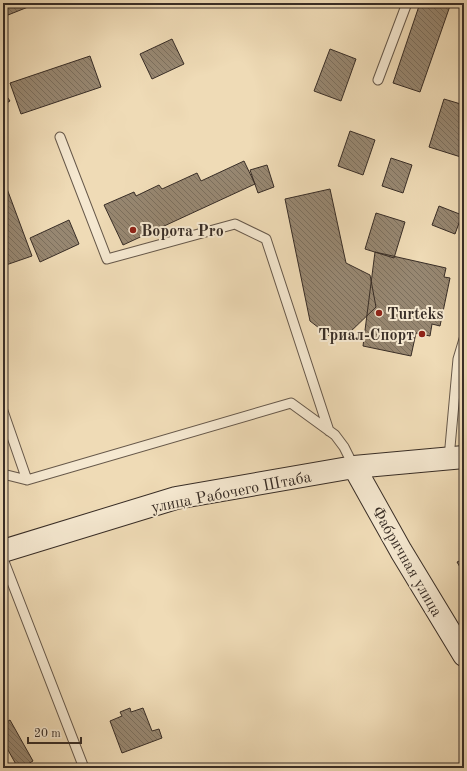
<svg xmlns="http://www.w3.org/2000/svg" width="467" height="771" viewBox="0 0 467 771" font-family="'Old Standard TT',serif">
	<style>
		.building { fill: url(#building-back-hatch); stroke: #382d26 }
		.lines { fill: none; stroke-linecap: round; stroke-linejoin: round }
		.lane-casing { stroke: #66584a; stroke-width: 11 }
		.secondary-casing { stroke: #382d26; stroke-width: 24 }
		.lane { stroke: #f5e8d0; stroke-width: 9 }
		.secondary { stroke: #f5e8d0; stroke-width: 22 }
		.poi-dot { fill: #8f2418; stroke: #f5e8d0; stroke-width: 1.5 }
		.labels { text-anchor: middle; stroke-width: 4; stroke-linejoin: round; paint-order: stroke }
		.poi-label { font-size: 16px; font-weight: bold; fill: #382d26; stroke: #f5e8d0; text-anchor: start }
		.street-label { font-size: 16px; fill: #382d26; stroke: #f5e8d0 }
	</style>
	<defs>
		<pattern id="building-back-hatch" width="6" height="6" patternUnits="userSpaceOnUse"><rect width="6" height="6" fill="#978771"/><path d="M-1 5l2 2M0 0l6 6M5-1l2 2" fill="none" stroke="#7c6f5d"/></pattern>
	</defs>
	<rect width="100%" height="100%" fill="#efdbb6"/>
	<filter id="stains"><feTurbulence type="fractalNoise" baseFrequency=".005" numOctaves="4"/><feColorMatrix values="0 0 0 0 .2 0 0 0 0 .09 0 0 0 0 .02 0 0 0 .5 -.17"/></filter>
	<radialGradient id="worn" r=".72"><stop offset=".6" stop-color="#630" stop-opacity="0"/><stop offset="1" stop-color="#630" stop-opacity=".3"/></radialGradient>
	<path class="building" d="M 3,3 L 26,3 L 28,7 L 3,17 Z
		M 420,3 L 451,3 L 420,92 L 393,83 Z
		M 172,39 L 184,64 L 152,79 L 140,54 Z
		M 330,49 L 356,59 L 341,101 L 314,91 Z
		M 90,56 L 101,87 L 21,114 L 10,83 Z
		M 3,91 L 10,101 L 3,105 Z
		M 444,99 L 464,105 L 464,158 L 429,147 Z
		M 350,131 L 375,140 L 363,175 L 338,166 Z
		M 391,158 L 412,165 L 403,193 L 382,186 Z
		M 244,161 L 255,184 L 123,245 L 104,205 L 134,192 L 136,196 L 159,185 L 162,189 L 197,173 L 201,181 Z
		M 267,165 L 274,187 L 258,193 L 250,170 Z
		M 3,178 L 32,256 L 3,266 Z
		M 330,189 L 346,263 L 370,275 L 376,307 L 347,335 L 332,338 L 310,321 L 285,199 Z
		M 439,206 L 462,215 L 455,234 L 432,225 Z
		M 376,213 L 405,222 L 394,258 L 365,249 Z
		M 69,220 L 79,244 L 40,262 L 30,238 Z
		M 375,252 L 446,268 L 444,277 L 450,278 L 440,326 L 432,324 L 430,336 L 416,333 L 411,356 L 363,346 Z
		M 464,559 L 464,574 L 457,562 Z
		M 130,708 L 131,712 L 143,708 L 152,731 L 159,729 L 162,738 L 122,753 L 110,721 L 122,716 L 120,712 Z
		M 10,720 L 33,761 L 21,768 L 18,768 L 3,741 L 3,724 Z"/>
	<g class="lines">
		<defs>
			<path id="lane" d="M 378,80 L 407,3
				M 60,137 L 107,259 L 235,224 L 266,239 L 329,431
				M 3,411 L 27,480
				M 449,458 L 458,359 L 464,339
				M 3,474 L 27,480 L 291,403 L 335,435 L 344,447 L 354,467
				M 3,559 L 84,768"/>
			<path id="secondary" d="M 354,467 L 401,551 L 464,655
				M 3,551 L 176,498 L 354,467 L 464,457"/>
		</defs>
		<use href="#lane" class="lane-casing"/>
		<use href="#secondary" class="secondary-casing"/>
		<use href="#lane" class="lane"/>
		<use href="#secondary" class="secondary"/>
	</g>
	<g class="poi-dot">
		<circle cx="133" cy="230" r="4"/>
		<circle cx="379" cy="313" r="4"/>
		<circle cx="422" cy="334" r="4"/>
	</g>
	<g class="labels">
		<g class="poi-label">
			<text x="141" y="236">Ворота Pro</text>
			<text x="387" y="319">Turteks</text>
			<text x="414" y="340" text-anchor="end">Триал-Спорт</text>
		</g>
		<g class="street-label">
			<text transform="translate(231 491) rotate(-11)" y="6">улица Рабочего Штаба</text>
			<text transform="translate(408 561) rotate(60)" y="6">Фабричная улица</text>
		</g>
	</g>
	<rect width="467" height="771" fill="none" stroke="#efdbb6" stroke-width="16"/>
	<rect x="4" y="4" width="459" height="763" fill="none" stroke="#382d26" stroke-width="2"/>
	<rect x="8" y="8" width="451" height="755" fill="none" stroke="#382d26"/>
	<path d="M28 737v6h53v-6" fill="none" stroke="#382d26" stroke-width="2"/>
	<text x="34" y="737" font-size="12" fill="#382d26" stroke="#f5e8d0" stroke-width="3" paint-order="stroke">20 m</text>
	<rect width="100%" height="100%" filter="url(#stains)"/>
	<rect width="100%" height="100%" fill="url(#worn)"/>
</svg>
